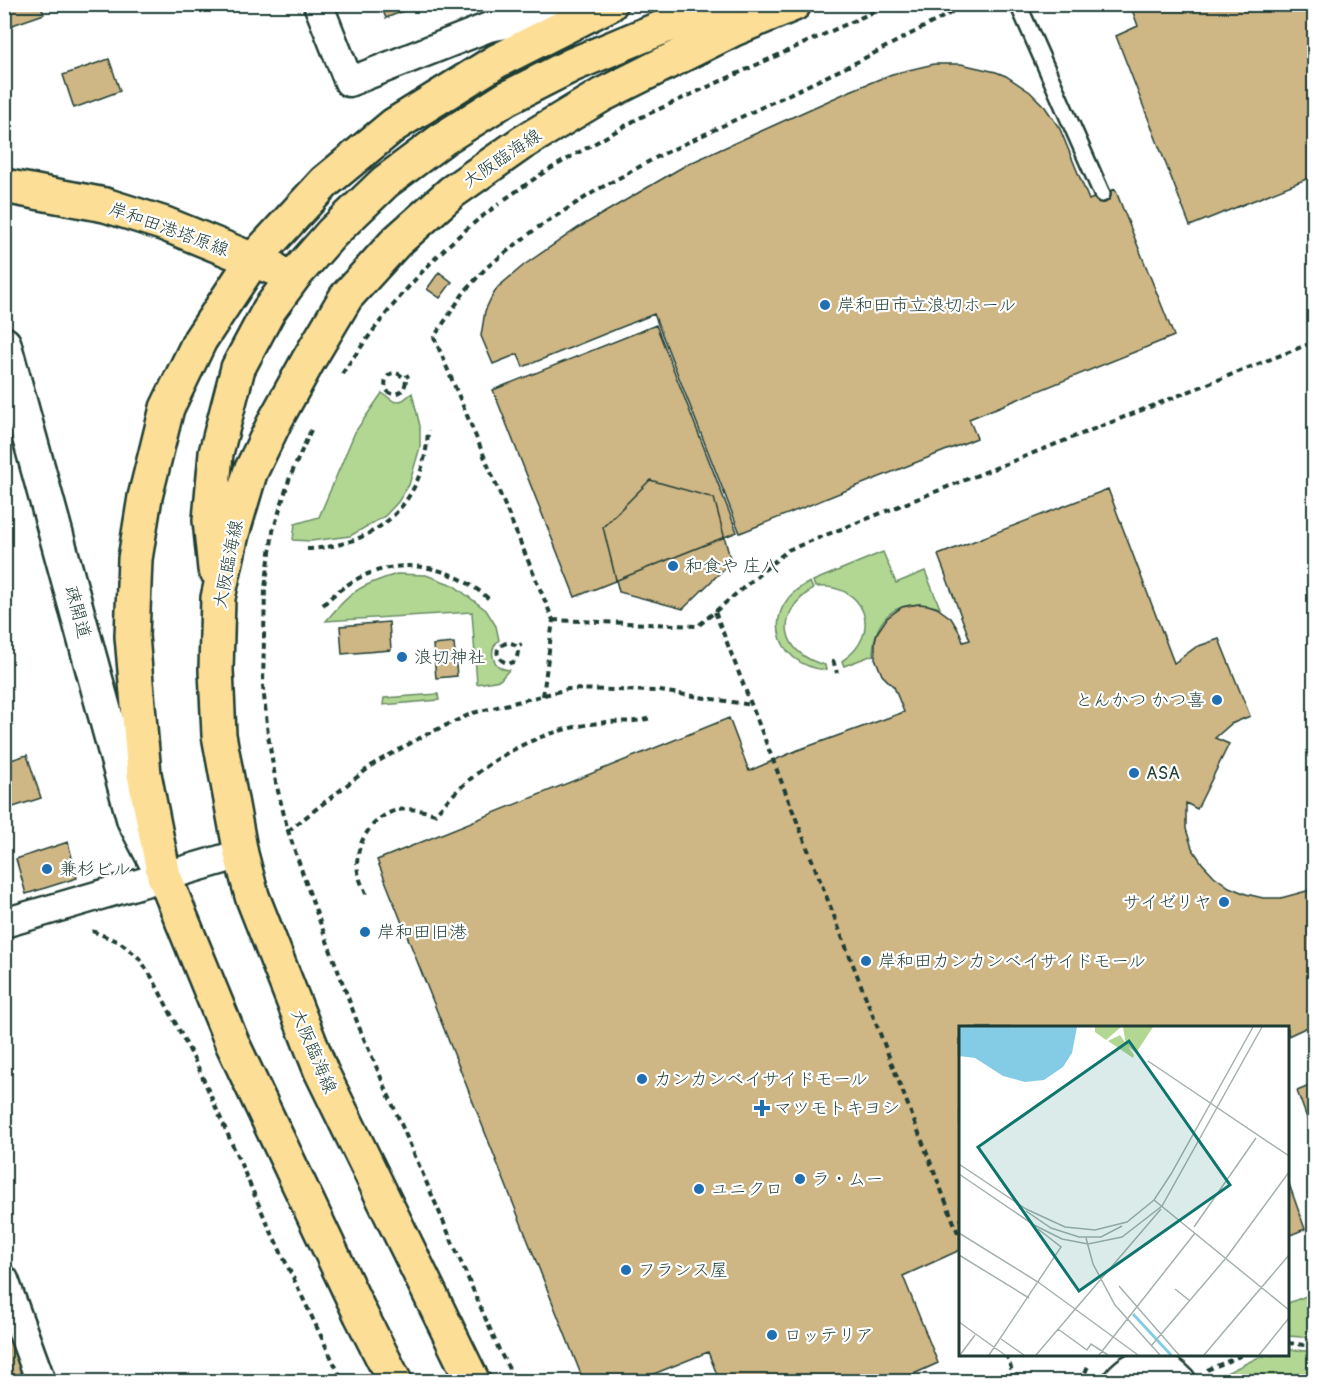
<svg xmlns="http://www.w3.org/2000/svg" width="1319" height="1386" viewBox="0 0 1319 1386" font-family="Pangolin,'Klee One',sans-serif">
	<style>
		.green { fill: #b2d793; stroke: #688a64; stroke-width: 1.5 }
		.building { fill: #cfb685; stroke: #1f3d34; stroke-width: 1.5 }
		.lines { fill: none; stroke-linecap: round; stroke-linejoin: round }
		.lane-casing { stroke: #1f3d34; stroke-width: 20 }
		.street-casing { stroke: #1f3d34; stroke-width: 33 }
		.secondary-casing { stroke: #1f3d34; stroke-width: 38 }
		.primary-casing { stroke: #1f3d34; stroke-width: 38 }
		.path { stroke: #1f3d34; stroke-width: 4; stroke-dasharray: 6 4.5; stroke-linecap: butt }
		.lane { stroke: #fff; stroke-width: 15 }
		.street { stroke: #fff; stroke-width: 28 }
		.secondary { stroke: #fff; stroke-width: 33 }
		.primary { stroke: #fdde96; stroke-width: 33 }
		.poi-dot { fill: #1f6fb2; stroke: #fff; stroke-width: 2 }
		.labels { text-anchor: middle; stroke-width: 4.5; stroke-linejoin: round; paint-order: stroke }
		.street-label { font-size: 18px; fill: #1f3d34; stroke: #fff }
		.poi-label { font-size: 18px; fill: #1f3d34; stroke: #fff; text-anchor: start }
		.inset-river { fill: none; stroke: #84cce5; stroke-width: 3 }
		.inset-road { fill: none; stroke: #a5b1ae; stroke-width: 1.5 }
		.view { fill: #0f766e; fill-opacity: 0.15; stroke: #0f766e; stroke-width: 3 }
		.inset-edge { fill: none; stroke: #1f3d34; stroke-width: 3 }
	</style>
	<rect width="100%" height="100%" fill="#fff"/>
	<filter id="ink" filterUnits="userSpaceOnUse"><feTurbulence type="fractalNoise" baseFrequency=".0167" numOctaves="2"/><feDisplacementMap in="SourceGraphic" scale="12" xChannelSelector="R" yChannelSelector="G"/><feConvolveMatrix kernelMatrix="1 2 1 2 8 2 1 2 1" color-interpolation-filters="sRGB"/></filter>
	<g filter="url(#ink)">
		<path class="green" d="M 382,393 L 395,402 L 403,400 L 412,393 L 420,426 L 420,447 L 409,485 L 398,502 L 385,516 L 350,536 L 311,541 L 293,540 L 295,524 L 319,517 L 355,432 Z
			M 883,552 L 896,583 L 925,571 L 940,608 C 902,596 874,614 873,655 L 844,666 L 842,661 C 884,634 865,582 815,587 L 813,581 Z
			M 397,574 L 426,575 L 453,585 L 486,610 L 496,626 L 499,640 C 487,651 493,669 509,670 L 500,680 L 477,684 L 472,612 L 326,621 C 351,591 360,585 397,574 Z
			M 810,582 L 813,589 C 774,613 780,654 825,665 L 826,670 C 771,665 761,604 810,582 Z
			M 438,694 L 439,700 L 383,705 L 384,698 Z
			M 1314,1293 L 1314,1338 L 1288,1336 L 1288,1303 Z
			M 1288,1349 L 1314,1352 L 1314,1381 L 1222,1381 L 1220,1376 L 1259,1357 L 1288,1354 Z"/>
		<path class="building" d="M 4,4 L 40,4 L 44,14 L 4,28 Z
			M 380,4 L 421,4 L 386,18 Z
			M 1130,4 L 1314,4 L 1314,176 L 1190,226 L 1116,36 L 1138,26 Z
			M 109,59 L 120,91 L 74,108 L 63,75 Z
			M 934,64 L 961,64 L 996,72 L 1006,76 L 1030,92 L 1045,107 L 1060,129 L 1089,200 L 1115,189 L 1174,336 L 969,419 L 977,438 L 740,533 L 654,314 L 523,367 L 518,354 L 493,364 L 481,336 L 485,311 L 491,298 L 498,287 L 524,265 L 578,228 L 686,165 L 850,91 L 892,74 Z
			M 439,272 L 452,282 L 440,298 L 427,289 Z
			M 656,325 L 737,532 L 575,597 L 493,390 Z
			M 650,480 L 714,498 L 731,562 L 683,609 L 619,592 L 603,527 Z
			M 1108,489 L 1174,663 L 1196,647 L 1219,639 L 1250,716 L 1231,724 L 1215,738 L 1229,744 L 1197,809 L 1186,803 L 1186,829 L 1192,848 L 1202,863 L 1214,876 L 1229,887 L 1246,894 L 1263,898 L 1281,898 L 1314,889 L 1314,1024 L 1288,1036 L 1288,1028 L 960,1028 L 960,1250 L 903,1276 L 938,1363 L 896,1382 L 720,1382 L 708,1352 L 634,1382 L 584,1382 L 377,860 L 729,718 L 749,771 L 798,750 L 904,712 L 894,687 L 882,675 L 875,658 L 875,641 L 877,633 L 887,618 L 902,607 L 919,604 L 928,605 L 937,608 L 951,618 L 960,633 L 963,642 L 970,640 L 938,555 Z
			M 389,622 L 391,650 L 342,654 L 340,626 Z
			M 454,643 L 457,676 L 436,678 L 433,645 Z
			M 27,755 L 41,798 L 4,810 L 4,762 Z
			M 68,842 L 77,878 L 26,894 L 16,859 Z
			M 1314,1084 L 1314,1137 L 1297,1091 Z
			M 1288,1181 L 1305,1229 L 1288,1236 Z
			M 4,1323 L 26,1382 L 4,1382 Z"/>
		<g class="lines">
			<defs>
				<path id="lane" d="M 1018,4 L 1102,194"/>
				<path id="street" d="M 318,4 L 349,82 L 489,27 L 585,10
					M 4,923 L 241,854
					M 4,1280 L 41,1382"/>
				<path id="secondary" d="M 4,344 L 134,820 L 158,866
					M 1120,1382 C 1137,1361 1162,1364 1179,1382"/>
				<path id="primary" d="M 4,186 L 105,205 L 165,224 L 273,268
					M 215,569 L 210,520 L 216,453 L 238,368 L 269,310 L 294,276 L 332,233 L 385,182 L 444,138 L 507,98 L 572,65 L 695,14 L 734,29
					M 395,1382 L 361,1315 L 233,1045 L 164,876 L 144,774 L 132,636 L 135,559 L 145,497 L 167,408 L 200,340 L 253,260 L 325,182 L 394,125 L 497,61 L 610,4
					M 473,1382 L 321,1071 L 252,896 L 241,854 L 219,735 L 216,670 L 218,598 L 232,534 L 250,473 L 276,419 L 308,361 L 346,297 L 396,242 L 452,192 L 522,143 L 602,95 L 734,29 L 794,4"/>
			</defs>
			<use href="#lane" class="lane-casing"/>
			<use href="#street" class="street-casing"/>
			<use href="#secondary" class="secondary-casing"/>
			<use href="#primary" class="primary-casing"/>
			<path class="path" d="M 505,199 L 543,173 L 637,119 L 891,4
				M 342,374 C 386,310 435,249 499,204
				M 406,381 C 405,387 403,391 398,393 C 377,400 384,359 404,378 L 409,375
				M 311,430 L 290,477 L 273,531 L 265,588 L 263,686 L 268,735 L 276,783 L 288,831 L 314,906 L 359,1027 L 500,1352 L 516,1382
				M 307,549 C 378,546 425,503 428,430
				M 323,605 C 371,555 439,553 490,600
				M 715,612 L 960,1238
				M 553,620 L 698,626 L 788,550 L 1314,342
				M 518,651 C 516,678 484,653 504,644 C 509,641 513,643 517,647 L 522,644
				M 833,660 L 837,673
				M 543,696 L 553,620 L 434,337 L 465,291 L 487,267 L 537,228 L 597,190 L 659,156 L 859,61 L 968,4
				M 288,831 L 375,763 L 427,734 L 473,713 L 568,689 L 660,691 L 752,705
				M 366,894 C 364,888 360,882 359,876 C 351,850 370,816 398,810 C 411,808 422,810 435,814 C 479,763 532,731 599,723 C 618,720 635,724 653,717
				M 92,931 L 120,942 L 139,958 L 153,979 L 198,1067 L 266,1221 L 343,1382
				M 1288,1343 L 1314,1346
				M 1006,1354 L 1016,1382
				M 1207,1370 L 1245,1354
				M 1081,1382 L 1088,1366"/>
			<use href="#lane" class="lane"/>
			<use href="#street" class="street"/>
			<use href="#secondary" class="secondary"/>
			<use href="#primary" class="primary"/>
		</g>
	</g>
	<g class="poi-dot">
		<circle cx="825" cy="305" r="6"/>
		<circle cx="673" cy="566" r="6"/>
		<circle cx="402" cy="657" r="6"/>
		<circle cx="1217" cy="700" r="6"/>
		<circle cx="1134" cy="773" r="6"/>
		<circle cx="47" cy="869" r="6"/>
		<circle cx="1224" cy="902" r="6"/>
		<circle cx="365" cy="932" r="6"/>
		<circle cx="866" cy="961" r="6"/>
		<circle cx="642" cy="1079" r="6"/>
		<path d="M759 1099h6v6h6v6h-6v6h-6v-6h-6v-6h6z"/>
		<circle cx="800" cy="1179" r="6"/>
		<circle cx="699" cy="1189" r="6"/>
		<circle cx="626" cy="1270" r="6"/>
		<circle cx="772" cy="1335" r="6"/>
	</g>
	<g class="labels">
		<g class="street-label">
			<text transform="translate(502 158) rotate(-34)" y="6">大阪臨海線</text>
			<text transform="translate(169 229) rotate(20)" y="6">岸和田港塔原線</text>
			<text transform="translate(228 564) rotate(-79)" y="6">大阪臨海線</text>
			<text transform="translate(78 612) rotate(75)" y="6">疎開道</text>
			<text transform="translate(314 1051) rotate(67)" y="6">大阪臨海線</text>
		</g>
		<g class="poi-label">
			<text x="837" y="311">岸和田市立浪切ホール</text>
			<text x="685" y="572">和食や 庄八</text>
			<text x="414" y="663">浪切神社</text>
			<text x="1205" y="706" text-anchor="end">とんかつ かつ喜</text>
			<text x="1146" y="779">ASA</text>
			<text x="59" y="875">兼杉ビル</text>
			<text x="1212" y="908" text-anchor="end">サイゼリヤ</text>
			<text x="377" y="938">岸和田旧港</text>
			<text x="878" y="967">岸和田カンカンベイサイドモール</text>
			<text x="654" y="1085">カンカンベイサイドモール</text>
			<text x="774" y="1114">マツモトキヨシ</text>
			<text x="812" y="1185">ラ・ムー</text>
			<text x="711" y="1195">ユニクロ</text>
			<text x="638" y="1276">フランス屋</text>
			<text x="784" y="1341">ロッテリア</text>
		</g>
	</g>
	<g transform="translate(959 1026)">
		<rect width="330" height="330" fill="#fff"/>
		<path d="M 136,1 L 162,1 L 147,14 L 136,6 ZM 164,1 L 194,1 L 177,27 L 167,19 ZM 161,9 L 175,29 L 174,32 L 149,15 Z" fill="#b2d793"/>
		<path d="M 0,1 L 118,1 L 113,27 L 104,41 L 85,54 L 66,56 L 44,50 L 16,32 L 0,30 Z" fill="#84cce5"/>
		<path class="inset-river" d="M 174,288 L 212,329"/>
		<path class="inset-road" d="M 189,35 L 330,130M 0,138 L 67,183 L 106,201 L 136,204 L 168,196 L 195,174 L 212,148 L 294,1M 0,148 L 75,199 L 103,213 L 129,218 L 163,211 L 203,180 L 303,1M 195,174 L 330,284M 67,185 L 92,202 L 120,211 L 142,211 L 163,200M 235,201 L 297,112M 0,207 L 79,256 L 179,329M 127,212 L 134,238 L 156,279 L 201,329M 0,229 L 70,272M 160,260 L 220,329M 216,263 L 231,275M 0,296 L 46,329M 99,303 L 128,324 L 132,318 L 149,329M 42,313 L 65,329M 192,320 L 267,232 L 330,146M 1,329 L 16,309M 30,329 L 102,221 L 79,203M 77,329 L 202,183M 140,329 L 236,207M 245,329 L 330,229M 300,329 L 330,292"/>
		<path class="view" d="M 170,15 L 271,159 L 120,265 L 19,121 Z"/>
		<rect width="330" height="330" class="inset-edge"/>
	</g>
	<rect width="1319" height="1386" fill="none" stroke="#fff" stroke-width="24"/>
	<rect x="12" y="12" width="1295" height="1362" fill="none" stroke="#1f3d34" stroke-width="2" filter="url(#ink)"/>
</svg>
